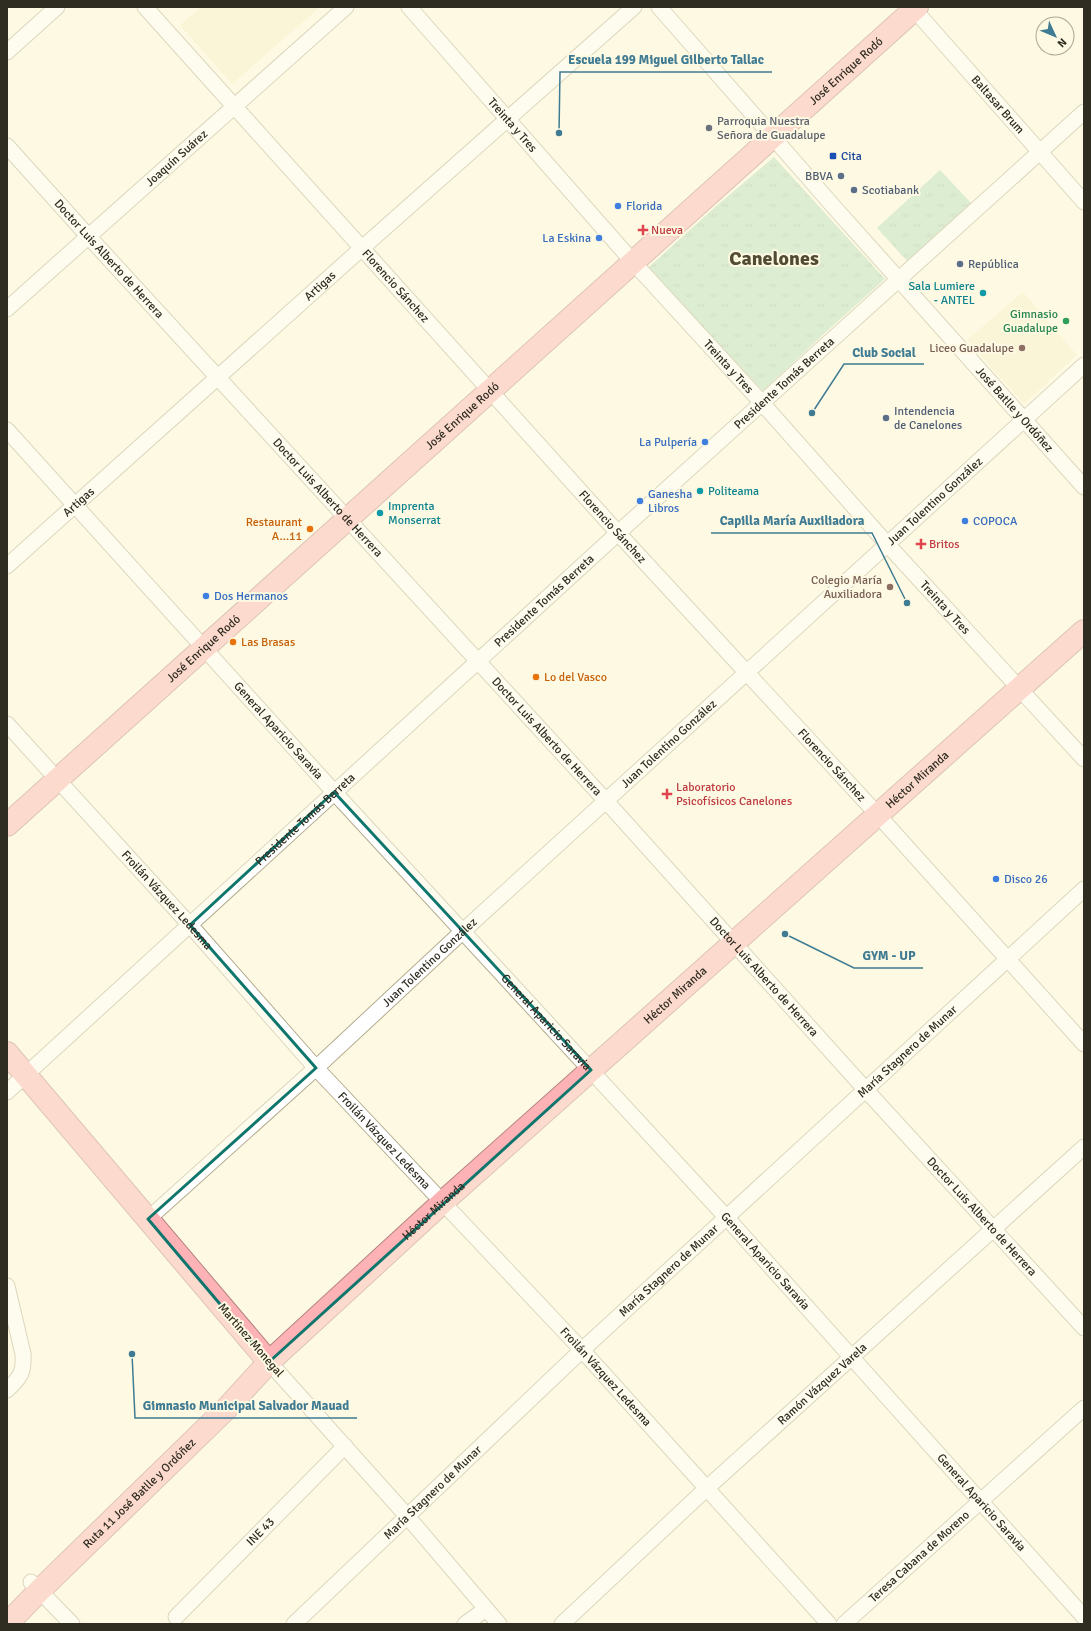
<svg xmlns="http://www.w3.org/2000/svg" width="1091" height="1631" viewBox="0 0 1091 1631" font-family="Signika,sans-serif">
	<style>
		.built { fill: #f8efcb }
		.park { fill: url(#park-tufts) }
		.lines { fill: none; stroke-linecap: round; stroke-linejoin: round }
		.minor-casing { stroke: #b3ac91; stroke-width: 17 }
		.highway-casing { stroke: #b58481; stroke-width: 24 }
		.minor { stroke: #fff; stroke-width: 15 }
		.highway { stroke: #fdb3b5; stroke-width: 22 }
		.marked { fill: none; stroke: #0f766e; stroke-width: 3; stroke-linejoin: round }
		.worship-dot { fill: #6b7280; stroke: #fef9e2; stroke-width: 1.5 }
		.transit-dot { fill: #1a4fb4; stroke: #fef9e2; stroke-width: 1.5 }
		.service-dot { fill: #5c6f8a; stroke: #fef9e2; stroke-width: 1.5 }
		.shop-dot { fill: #3f7fe0; stroke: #fef9e2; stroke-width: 1.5 }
		.health-dot { fill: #e0444e; stroke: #fef9e2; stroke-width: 1.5 }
		.culture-dot { fill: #0f9aa8; stroke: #fef9e2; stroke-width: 1.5 }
		.leisure-dot { fill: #2e9e5b; stroke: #fef9e2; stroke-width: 1.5 }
		.education-dot { fill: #8d6e63; stroke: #fef9e2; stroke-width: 1.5 }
		.food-dot { fill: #e8710a; stroke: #fef9e2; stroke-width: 1.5 }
		.labels { text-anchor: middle; stroke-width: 4; stroke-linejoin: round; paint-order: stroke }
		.street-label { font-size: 12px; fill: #2f2c21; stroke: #fef9e2 }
		.worship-label { font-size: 12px; fill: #5b616d; stroke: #fef9e2; text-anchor: start }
		.transit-label { font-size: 12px; fill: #164399; stroke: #fef9e2; text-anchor: start }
		.service-label { font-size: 12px; fill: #4e5e75; stroke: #fef9e2; text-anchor: start }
		.shop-label { font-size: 12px; fill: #366cbe; stroke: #fef9e2; text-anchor: start }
		.health-label { font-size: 12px; fill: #be3a42; stroke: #fef9e2; text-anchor: start }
		.culture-label { font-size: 12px; fill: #0d838f; stroke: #fef9e2; text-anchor: start }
		.leisure-label { font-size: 12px; fill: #27864d; stroke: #fef9e2; text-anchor: end }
		.education-label { font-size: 12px; fill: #785e54; stroke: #fef9e2; text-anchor: end }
		.food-label { font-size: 12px; fill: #c56008; stroke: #fef9e2; text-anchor: start }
		.town-label { font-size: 20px; font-weight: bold; fill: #524b33; stroke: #fef9e2 }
		.leader { fill: none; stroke: #3f7b93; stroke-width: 1.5 }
		.callout-dot { fill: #3f7b93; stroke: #fef9e2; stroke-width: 1.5 }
		.callout-label { font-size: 13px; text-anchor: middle; font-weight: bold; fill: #3f7b93; stroke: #fef9e2; stroke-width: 4; stroke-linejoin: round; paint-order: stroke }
	</style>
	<defs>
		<pattern id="park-tufts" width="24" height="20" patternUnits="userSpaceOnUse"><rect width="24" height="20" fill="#b7ddbc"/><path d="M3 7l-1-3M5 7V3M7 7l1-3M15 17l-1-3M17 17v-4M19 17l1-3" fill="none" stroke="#9ebea1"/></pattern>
	</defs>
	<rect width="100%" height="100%" fill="#fef9e2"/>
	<path class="built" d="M 201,7 L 320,7 L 232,84 L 180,25 Z
		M 1023,292 L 1077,355 L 1024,404 L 967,340 Z"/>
	<path class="park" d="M 774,157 L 885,279 L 827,331 L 763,391 L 648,268 L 714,208 Z
		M 940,170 L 972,204 L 908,262 L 877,228 Z"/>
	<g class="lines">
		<defs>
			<g id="minor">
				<path id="s1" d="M 145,7 L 618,533 L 878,815 L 1084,1044"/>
				<path id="s2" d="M 409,7 L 633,262 L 762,403 L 887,544 L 1084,759"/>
				<path id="s3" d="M 659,7 L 834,207 L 1084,487"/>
				<path id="s4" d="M 912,7 L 1084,202"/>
				<path d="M 7,52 L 57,7"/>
				<path id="s5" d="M 7,146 L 89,237 L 606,801 L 865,1089 L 1084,1328"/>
				<path id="s6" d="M 7,309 L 346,7"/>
				<path id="s7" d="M 7,430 L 334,792 L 727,1218 L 1084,1617"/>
				<path id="s8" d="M 7,566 L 361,249 L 634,7"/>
				<path id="s9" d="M 7,724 L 190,925 L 316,1068 L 582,1350 L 829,1624"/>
				<path id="s10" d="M 7,1092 L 618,533 L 1084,112"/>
				<path id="s11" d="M 148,1219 L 316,1068 L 463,931 L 1084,365"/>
				<path d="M 7,1286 L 23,1354 C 24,1372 21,1377 7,1390"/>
				<path d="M 269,1362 L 407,1516 L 499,1624"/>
				<path d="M 31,1582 L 72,1624"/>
				<path id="s12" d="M 176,1617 L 345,1446"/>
				<path id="s13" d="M 294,1624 L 582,1350 L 1084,889"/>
				<path d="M 465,1624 L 486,1609"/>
				<path id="s14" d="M 562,1624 L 707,1488 L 1084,1147"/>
				<path id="s15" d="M 844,1624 L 1084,1408"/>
			</g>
			<g id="highway">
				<path id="s16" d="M 7,825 L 917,7"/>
				<path d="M 7,1053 L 269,1362"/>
				<path id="s17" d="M 7,1624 L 39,1591 L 228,1407 L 269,1362 L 444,1201 L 1084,631"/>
			</g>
		</defs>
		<use href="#minor" class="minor-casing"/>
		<use href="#highway" class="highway-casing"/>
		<use href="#minor" class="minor"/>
		<use href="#highway" class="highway"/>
	</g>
	<path d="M0 0H1091V1631H0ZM 334,792 L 591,1070 L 269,1362 L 148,1219 L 316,1068 L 190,925 Z" fill="#fef9e2" fill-opacity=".55" fill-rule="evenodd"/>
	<path class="marked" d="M 334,792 L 591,1070 L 269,1362 L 148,1219 L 316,1068 L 190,925 Z"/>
	<circle class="worship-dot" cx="709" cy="128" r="4"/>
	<rect class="transit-dot" x="829" y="152" width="8" height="8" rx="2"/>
	<g class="service-dot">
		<circle cx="841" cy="176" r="4"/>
		<circle cx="854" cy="190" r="4"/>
		<circle cx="960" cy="264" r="4"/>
		<circle cx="886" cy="418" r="4"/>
	</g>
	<g class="shop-dot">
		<circle cx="618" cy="206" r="4"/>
		<circle cx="599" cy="238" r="4"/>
		<circle cx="705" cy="442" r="4"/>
		<circle cx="640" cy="501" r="4"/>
		<circle cx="965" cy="521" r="4"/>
		<circle cx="206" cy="596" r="4"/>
		<circle cx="996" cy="879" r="4"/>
	</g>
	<g class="health-dot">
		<path d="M641 224h4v4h4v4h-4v4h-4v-4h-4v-4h4z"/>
		<path d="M919 538h4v4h4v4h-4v4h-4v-4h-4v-4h4z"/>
		<path d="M665 788h4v4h4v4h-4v4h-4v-4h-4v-4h4z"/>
	</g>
	<g class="culture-dot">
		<circle cx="983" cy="293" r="4"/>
		<circle cx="700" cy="491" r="4"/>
		<circle cx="380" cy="513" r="4"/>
	</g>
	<circle class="leisure-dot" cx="1066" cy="321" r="4"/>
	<g class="education-dot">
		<circle cx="1022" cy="348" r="4"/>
		<circle cx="890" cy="587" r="4"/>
	</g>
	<g class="food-dot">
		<circle cx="310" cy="529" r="4"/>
		<circle cx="233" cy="642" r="4"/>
		<circle cx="536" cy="677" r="4"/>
	</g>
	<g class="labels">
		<g class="street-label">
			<text dy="4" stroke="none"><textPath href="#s16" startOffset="1128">José Enrique Rodó</textPath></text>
			<text dy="4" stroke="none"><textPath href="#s4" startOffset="130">Baltasar Brum</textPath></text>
			<text dy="4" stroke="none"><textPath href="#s2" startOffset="157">Treinta y Tres</textPath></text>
			<text dy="4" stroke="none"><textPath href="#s6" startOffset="227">Joaquín Suárez</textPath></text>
			<text dy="4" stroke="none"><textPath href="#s5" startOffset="152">Doctor Luis Alberto de Herrera</textPath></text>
			<text dy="4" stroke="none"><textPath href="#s8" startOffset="420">Artigas</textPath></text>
			<text dy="4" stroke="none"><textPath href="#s1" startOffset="375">Florencio Sánchez</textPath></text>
			<text dy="4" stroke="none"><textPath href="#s2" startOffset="481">Treinta y Tres</textPath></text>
			<text dy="4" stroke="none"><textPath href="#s10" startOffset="1052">Presidente Tomás Berreta</textPath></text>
			<text dy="4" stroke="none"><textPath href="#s3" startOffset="537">José Batlle y Ordóñez</textPath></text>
			<text dy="4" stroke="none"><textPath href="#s16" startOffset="612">José Enrique Rodó</textPath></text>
			<text dy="4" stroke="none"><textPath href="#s5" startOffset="476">Doctor Luis Alberto de Herrera</textPath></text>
			<text dy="4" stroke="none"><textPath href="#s8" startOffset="96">Artigas</textPath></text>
			<text dy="4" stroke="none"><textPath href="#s11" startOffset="1065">Juan Tolentino González</textPath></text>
			<text dy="4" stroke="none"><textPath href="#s1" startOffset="699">Florencio Sánchez</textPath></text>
			<text dy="4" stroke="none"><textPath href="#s10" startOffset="728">Presidente Tomás Berreta</textPath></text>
			<text dy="4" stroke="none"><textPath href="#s2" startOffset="805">Treinta y Tres</textPath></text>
			<text dy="4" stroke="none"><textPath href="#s16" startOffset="264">José Enrique Rodó</textPath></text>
			<text dy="4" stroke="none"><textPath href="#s7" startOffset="405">General Aparicio Saravia</textPath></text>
			<text dy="4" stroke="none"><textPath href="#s5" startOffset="800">Doctor Luis Alberto de Herrera</textPath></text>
			<text dy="4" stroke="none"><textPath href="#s11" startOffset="705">Juan Tolentino González</textPath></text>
			<text dy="4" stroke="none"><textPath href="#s1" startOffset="1023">Florencio Sánchez</textPath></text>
			<text dy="4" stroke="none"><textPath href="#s17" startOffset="1242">Héctor Miranda</textPath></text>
			<text dy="4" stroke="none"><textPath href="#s10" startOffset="404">Presidente Tomás Berreta</textPath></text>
			<text dy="4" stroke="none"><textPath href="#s9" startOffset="238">Froilán Vázquez Ledesma</textPath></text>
			<text dy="4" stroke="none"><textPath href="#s11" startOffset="381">Juan Tolentino González</textPath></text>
			<text dy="4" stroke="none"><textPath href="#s5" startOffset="1124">Doctor Luis Alberto de Herrera</textPath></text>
			<text dy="4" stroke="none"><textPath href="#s17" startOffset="918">Héctor Miranda</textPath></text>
			<text dy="4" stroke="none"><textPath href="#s7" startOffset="801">General Aparicio Saravia</textPath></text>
			<text dy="4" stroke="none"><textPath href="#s13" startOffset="839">María Stagnero de Munar</textPath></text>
			<text dy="4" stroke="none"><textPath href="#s9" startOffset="562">Froilán Vázquez Ledesma</textPath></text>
			<text dy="4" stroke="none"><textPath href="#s17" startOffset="594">Héctor Miranda</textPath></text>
			<text dy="4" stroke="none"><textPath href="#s5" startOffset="1448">Doctor Luis Alberto de Herrera</textPath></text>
			<text dy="4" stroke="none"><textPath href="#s7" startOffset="1125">General Aparicio Saravia</textPath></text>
			<text dy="4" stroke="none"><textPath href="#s13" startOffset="515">María Stagnero de Munar</textPath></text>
			<text transform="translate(251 1340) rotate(49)" y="4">Martínez Monegal</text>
			<text dy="4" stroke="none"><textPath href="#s9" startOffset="886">Froilán Vázquez Ledesma</textPath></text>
			<text dy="4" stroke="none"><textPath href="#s14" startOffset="354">Ramón Vázquez Varela</textPath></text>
			<text dy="4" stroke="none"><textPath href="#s13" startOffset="191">María Stagnero de Munar</textPath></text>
			<text dy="4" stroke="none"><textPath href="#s17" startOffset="186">Ruta 11 José Batlle y Ordóñez</textPath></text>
			<text dy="4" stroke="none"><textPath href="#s7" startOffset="1449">General Aparicio Saravia</textPath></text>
			<text dy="4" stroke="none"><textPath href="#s12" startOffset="120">INE 43</textPath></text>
			<text dy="4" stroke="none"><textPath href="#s15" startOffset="101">Teresa Cabana de Moreno</textPath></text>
		</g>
		<g class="worship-label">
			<text x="717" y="125">Parroquia Nuestra<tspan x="717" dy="14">Señora de Guadalupe</tspan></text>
		</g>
		<g class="transit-label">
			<text x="841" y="160">Cita</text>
		</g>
		<g class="service-label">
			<text x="833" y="180" text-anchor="end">BBVA</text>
			<text x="862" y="194">Scotiabank</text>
			<text x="968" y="268">República</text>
			<text x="894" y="415">Intendencia<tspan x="894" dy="14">de Canelones</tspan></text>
		</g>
		<g class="shop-label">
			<text x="626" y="210">Florida</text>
			<text x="591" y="242" text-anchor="end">La Eskina</text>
			<text x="697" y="446" text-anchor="end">La Pulpería</text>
			<text x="648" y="498">Ganesha<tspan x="648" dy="14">Libros</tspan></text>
			<text x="973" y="525">COPOCA</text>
			<text x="214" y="600">Dos Hermanos</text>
			<text x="1004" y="883">Disco 26</text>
		</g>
		<g class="health-label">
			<text x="651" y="234">Nueva</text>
			<text x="929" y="548">Britos</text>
			<text x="676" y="791">Laboratorio<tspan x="676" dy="14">Psicofísicos Canelones</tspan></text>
		</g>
		<g class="culture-label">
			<text x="975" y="290" text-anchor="end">Sala Lumiere<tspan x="975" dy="14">- ANTEL</tspan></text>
			<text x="708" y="495">Politeama</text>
			<text x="388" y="510">Imprenta<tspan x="388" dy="14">Monserrat</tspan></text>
		</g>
		<g class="leisure-label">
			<text x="1058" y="318">Gimnasio<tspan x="1058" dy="14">Guadalupe</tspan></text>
		</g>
		<g class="education-label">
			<text x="1014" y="352">Liceo Guadalupe</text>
			<text x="882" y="584">Colegio María<tspan x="882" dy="14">Auxiliadora</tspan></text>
		</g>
		<g class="food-label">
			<text x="302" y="526" text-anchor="end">Restaurant<tspan x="302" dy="14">A...11</tspan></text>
			<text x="241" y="646">Las Brasas</text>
			<text x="544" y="681">Lo del Vasco</text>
		</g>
		<g class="town-label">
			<text x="774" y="265">Canelones</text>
		</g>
	</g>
	<path class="leader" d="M559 133L560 72H772M812 413L844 364H924M907 603L872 533H711M785 934L854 968H923M132 1354L135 1418H357"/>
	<g class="callout-dot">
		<circle cx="559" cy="133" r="4"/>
		<circle cx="812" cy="413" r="4"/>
		<circle cx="907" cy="603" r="4"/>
		<circle cx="785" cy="934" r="4"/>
		<circle cx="132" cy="1354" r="4"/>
	</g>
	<g class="callout-label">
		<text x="666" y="64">Escuela 199 Miguel Gilberto Tallac</text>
		<text x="884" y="357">Club Social</text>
		<text x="792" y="525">Capilla María Auxiliadora</text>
		<text x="889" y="960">GYM - UP</text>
		<text x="246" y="1410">Gimnasio Municipal Salvador Mauad</text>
	</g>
	<rect width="1091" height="1631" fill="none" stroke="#2f2c21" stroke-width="16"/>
	<g transform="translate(1055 36) rotate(134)"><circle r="19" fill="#fef9e2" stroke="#aba795"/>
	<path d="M0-3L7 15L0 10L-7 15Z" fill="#3f7b93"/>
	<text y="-6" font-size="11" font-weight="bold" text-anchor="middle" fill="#2f2c21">N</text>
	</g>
</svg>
